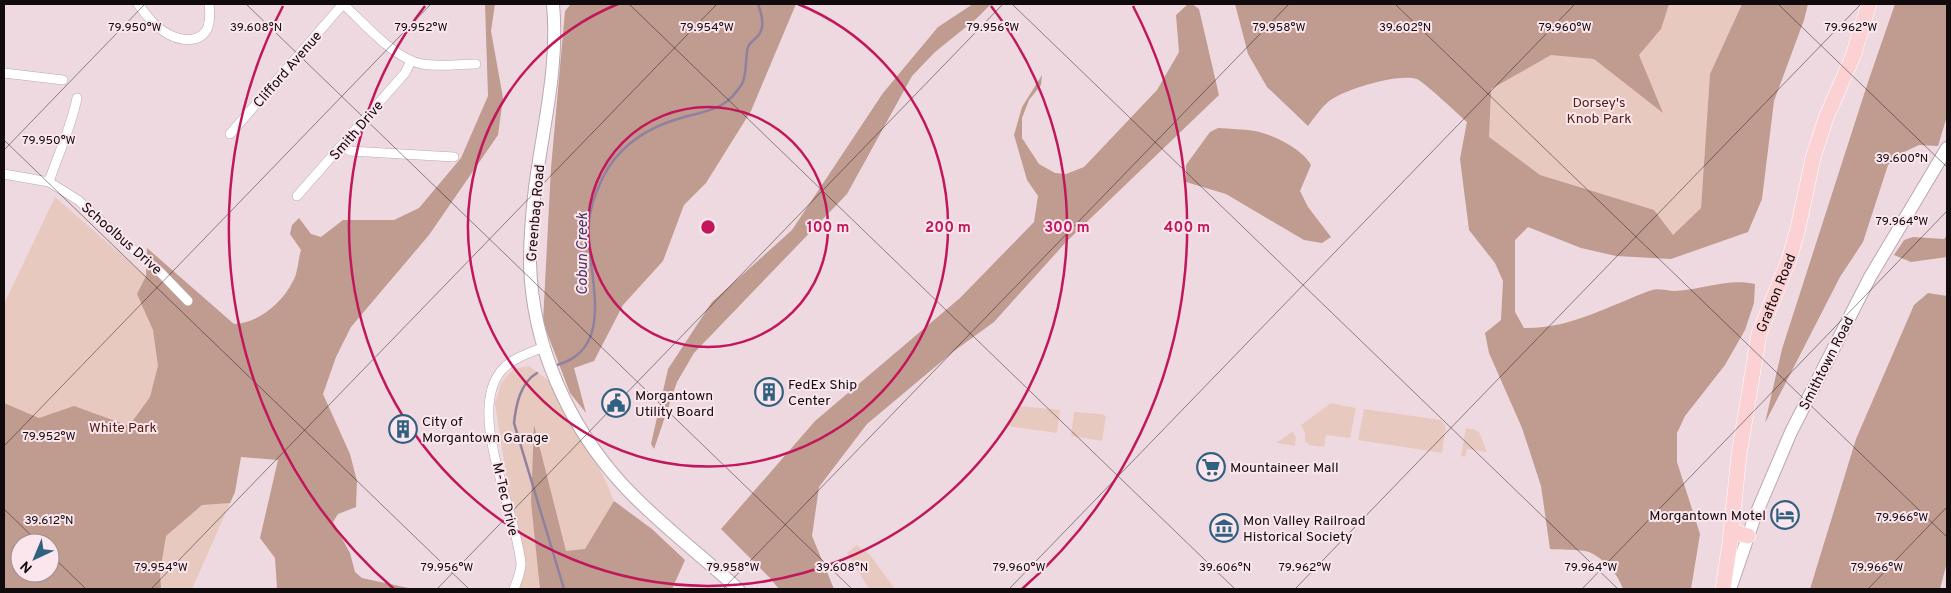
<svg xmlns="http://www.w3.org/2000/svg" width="1951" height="593" viewBox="0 0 1951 593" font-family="Overpass,sans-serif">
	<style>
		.green { fill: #e8c9bf; fill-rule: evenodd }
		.forest { fill: #c09b8f; fill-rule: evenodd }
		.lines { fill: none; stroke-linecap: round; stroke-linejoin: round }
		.stream { stroke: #8f819f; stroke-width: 2.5 }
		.street-casing { stroke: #bca7af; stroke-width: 10 }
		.secondary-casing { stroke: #bca7af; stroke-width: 14 }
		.primary-casing { stroke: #fff; stroke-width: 16 }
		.street { stroke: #fff; stroke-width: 9 }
		.secondary { stroke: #fff; stroke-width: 12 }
		.primary { stroke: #fcd1d4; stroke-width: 15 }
		.ticks { fill: none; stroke: #120b0e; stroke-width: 1; stroke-opacity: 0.45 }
		.ring { fill: none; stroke: #c2185b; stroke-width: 2.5 }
		.labels { text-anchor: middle; stroke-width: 4; stroke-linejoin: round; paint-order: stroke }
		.street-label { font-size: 14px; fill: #120b0e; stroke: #fce6ee }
		.park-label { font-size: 14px; fill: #522011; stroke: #fce6ee }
		.poi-label { font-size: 14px; fill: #120b0e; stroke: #fce6ee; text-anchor: start }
		.water-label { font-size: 15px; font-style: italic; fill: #462f5b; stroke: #fce6ee }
		.ticks-label { font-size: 12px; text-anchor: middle; fill: #120b0e; stroke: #fce6ee; stroke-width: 4; stroke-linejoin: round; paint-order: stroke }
		.centre { fill: #c2185b; stroke: #fce6ee; stroke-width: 2.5 }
		.ring-label { font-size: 15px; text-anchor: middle; font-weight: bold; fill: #c2185b; stroke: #fce6ee; stroke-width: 4; stroke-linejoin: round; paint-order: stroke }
	</style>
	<rect width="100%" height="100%" fill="#efd9e1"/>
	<path class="green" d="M 1469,4 L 1742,4 L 1710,74 L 1701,208 L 1652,256 L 1460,159 L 1488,9 Z
		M 55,197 L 201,324 L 235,492 L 192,589 L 4,589 L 4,304 ZM 20,543 L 50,543 L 50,573 L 20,573 Z
		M 529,366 L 560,389 L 608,486 L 647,589 L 514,589 L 518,551 L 495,404 L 501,383 L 513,369 Z
		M 1331,403 L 1356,408 L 1350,438 L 1326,435 L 1324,447 L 1308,445 L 1308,443 L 1305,442 L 1305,433 L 1301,425 Z
		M 1019,406 L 1060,410 L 1057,433 L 1008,426 L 1012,411 Z
		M 1364,409 L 1441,420 L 1446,426 L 1442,453 L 1358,440 Z
		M 1074,412 L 1102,414 L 1106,416 L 1102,441 L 1071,436 Z
		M 1466,428 L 1473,429 L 1479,432 L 1487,452 L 1467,449 L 1465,457 L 1461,456 Z
		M 1293,431 L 1296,438 L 1295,446 L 1276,443 Z
		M 857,545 L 870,555 L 895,589 L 869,589 L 847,553 Z"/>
	<path class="forest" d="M 485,4 L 495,4 L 491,31 L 503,98 L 498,135 L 429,235 L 351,327 L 336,357 L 323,394 L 350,454 L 357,481 L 356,507 L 338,514 L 333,522 L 350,553 L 355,572 L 362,578 L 413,589 L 277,589 L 275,558 L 260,538 L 278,460 L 241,457 L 235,492 L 230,503 L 202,505 L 166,536 L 160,572 L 161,589 L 4,589 L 4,403 L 39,418 L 74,406 L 129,426 L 150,397 L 158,366 L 153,330 L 137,294 L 146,276 L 147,248 L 234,324 C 259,323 282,303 293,281 C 298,273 298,260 301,250 L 290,234 L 292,225 L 299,218 L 311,234 L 321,237 L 343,220 L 394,220 L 419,208 L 461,158 L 488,96 ZM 20,543 L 50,543 L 50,573 L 20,573 Z
		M 571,4 L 796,4 L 751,111 L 706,183 L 684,205 L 663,261 L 623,305 L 594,361 L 574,368 L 586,413 L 570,393 L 543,322 L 551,168 L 565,11 Z
		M 973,4 L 991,4 L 976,19 L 935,52 L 912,76 L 847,194 L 694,353 L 677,382 L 654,449 L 651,444 L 668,369 L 712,302 L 792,230 L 883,93 L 938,27 Z
		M 1188,4 L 1192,4 L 1199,9 L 1219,95 L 1067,241 L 994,322 L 954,351 L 867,424 L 819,487 L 812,536 L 834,589 L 779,589 L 769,577 L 721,529 L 815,421 L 960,298 L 1034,222 L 1038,196 L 1027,180 L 1014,135 L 1022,107 L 1042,75 L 1041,85 L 1029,100 L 1022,118 L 1022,138 L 1039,164 L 1055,173 L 1066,174 L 1084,167 L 1157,90 L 1179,52 L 1176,15 Z
		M 1235,4 L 1669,4 L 1661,29 L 1639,55 L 1663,113 L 1594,59 L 1551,55 L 1491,89 L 1489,137 L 1540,175 L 1654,210 L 1673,235 L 1701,208 L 1710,74 L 1742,4 L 1808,4 L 1804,20 L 1774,101 L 1762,199 L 1748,232 L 1671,259 L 1616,256 L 1581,248 L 1528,227 L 1515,240 L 1515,312 L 1524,328 C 1571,329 1610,305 1652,290 C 1659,288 1667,291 1675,291 C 1702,290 1728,278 1755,284 L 1754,303 L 1745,330 L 1725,365 L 1685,416 L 1677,433 L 1677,462 L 1700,534 L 1691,589 L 1623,589 C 1618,574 1605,559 1589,552 C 1580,549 1560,550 1550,549 L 1541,486 L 1522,428 L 1489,353 L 1485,333 L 1501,320 L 1503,281 L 1495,263 L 1469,230 L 1460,159 L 1467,122 C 1459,115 1424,82 1417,79 C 1398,73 1342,90 1328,102 C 1320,109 1314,118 1308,126 L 1267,87 L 1248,54 Z
		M 1895,4 L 1947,4 L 1947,116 L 1938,146 L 1919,145 L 1902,153 L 1888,165 L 1863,242 L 1840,277 L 1765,423 L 1782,349 L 1868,82 Z
		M 1218,128 C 1230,129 1243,129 1255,131 C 1272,134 1303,149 1311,165 L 1300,191 L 1308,207 L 1331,237 L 1322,243 L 1304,240 L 1226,194 L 1186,182 L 1186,165 L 1210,132 Z
		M 1947,235 L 1947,257 L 1911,262 L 1894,255 L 1904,240 L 1913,237 L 1944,239 Z
		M 1928,293 L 1947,296 L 1947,562 L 1940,589 L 1810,589 L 1856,439 L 1914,305 Z
		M 534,425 L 566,551 L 585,549 L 614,501 L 652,529 L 685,560 L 672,589 L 540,589 L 531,502 Z"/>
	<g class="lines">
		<path class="stream" d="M 557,365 C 623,347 581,261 590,214 C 593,198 600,182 608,168 C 625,142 652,126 681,118 C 708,110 725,111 742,84 C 747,75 745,58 748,47 C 750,41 757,39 760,33 C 765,25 761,12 758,4
			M 537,373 C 520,383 516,405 514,423 L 564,589"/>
		<defs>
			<path id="street" d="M 138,4 C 146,15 155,27 168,34 C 181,41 201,44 208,27 C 210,20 210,11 209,4
				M 343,4 C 363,22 394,59 422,64 C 439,67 459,64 476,64
				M 4,73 L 63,80
				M 230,134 L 343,4
				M 343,145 L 350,151 L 454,157
				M 4,174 L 49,182 L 78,200 L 124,242 L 160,272 L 188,301
				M 49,182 C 58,154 71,128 77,98
				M 297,196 L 405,73 L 411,61
				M 514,589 C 517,581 521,572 521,564 C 517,513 466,414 501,371 C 512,358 529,353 544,347"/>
			<path id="secondary" d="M 553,4 C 559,66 543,126 535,188 C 532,213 530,238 530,263 C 532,345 568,425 623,485 C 658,523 700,554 738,589
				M 1730,589 L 1754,519 L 1791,432 L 1870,277 L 1947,148"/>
			<g id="primary">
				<path d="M 1731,531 L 1748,536"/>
				<path id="s1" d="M 1723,589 L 1730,542 L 1739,455 L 1759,334 L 1790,257 L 1798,228 L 1813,158 L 1826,118 L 1853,56 L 1869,4"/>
			</g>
		</defs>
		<use href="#street" class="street-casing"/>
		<use href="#secondary" class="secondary-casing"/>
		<use href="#primary" class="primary-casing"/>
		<use href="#street" class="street"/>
		<use href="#secondary" class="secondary"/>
		<use href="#primary" class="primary"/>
	</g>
	<path class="ticks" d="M 246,4 L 852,589M 629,4 L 1235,589M 1012,4 L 1618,589M 1395,4 L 1947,537M 1778,4 L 1947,167M 4,140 L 469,589M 4,150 L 145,4M 4,446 L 431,4M 4,509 L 39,543M 50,554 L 86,589M 151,589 L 717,4M 437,589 L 1003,4M 723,589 L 1289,4M 1009,589 L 1575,4M 1295,589 L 1861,4M 1582,589 L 1947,211M 1868,589 L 1947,507"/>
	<g class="ring">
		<circle cx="708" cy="227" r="120"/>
		<path d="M798 4A240 240 0 1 1 618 4"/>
		<path d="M991 6A359 359 0 1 1 425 6"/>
		<path d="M394 589A479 479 0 0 1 283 6M1133 6A479 479 0 0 1 1022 589"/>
	</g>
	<defs>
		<symbol id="building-ring" viewBox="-11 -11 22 22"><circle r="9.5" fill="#fce6ee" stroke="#316180" stroke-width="1.5"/><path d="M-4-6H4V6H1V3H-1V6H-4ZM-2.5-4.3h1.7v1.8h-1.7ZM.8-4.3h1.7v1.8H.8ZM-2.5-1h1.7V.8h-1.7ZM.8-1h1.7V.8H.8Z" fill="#316180"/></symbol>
		<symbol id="civic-ring" viewBox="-11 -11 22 22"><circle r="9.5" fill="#fce6ee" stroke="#316180" stroke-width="1.5"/><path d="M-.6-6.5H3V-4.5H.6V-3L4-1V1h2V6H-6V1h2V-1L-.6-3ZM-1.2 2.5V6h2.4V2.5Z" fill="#316180"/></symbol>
		<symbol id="supermarket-ring" viewBox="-11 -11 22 22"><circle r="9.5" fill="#fce6ee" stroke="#316180" stroke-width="1.5"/><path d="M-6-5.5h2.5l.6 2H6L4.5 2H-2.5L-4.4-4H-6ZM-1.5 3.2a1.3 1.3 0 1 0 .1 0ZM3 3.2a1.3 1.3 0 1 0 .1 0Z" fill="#316180"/></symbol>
		<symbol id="hotel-ring" viewBox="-11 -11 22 22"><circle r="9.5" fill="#fce6ee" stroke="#316180" stroke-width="1.5"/><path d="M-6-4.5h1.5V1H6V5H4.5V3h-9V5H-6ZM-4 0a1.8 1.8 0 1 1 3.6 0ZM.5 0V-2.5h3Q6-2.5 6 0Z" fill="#316180"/></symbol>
		<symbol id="museum-ring" viewBox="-11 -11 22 22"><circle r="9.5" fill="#fce6ee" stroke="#316180" stroke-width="1.5"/><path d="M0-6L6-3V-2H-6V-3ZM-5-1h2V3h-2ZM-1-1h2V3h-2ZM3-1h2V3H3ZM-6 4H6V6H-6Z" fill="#316180"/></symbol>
	</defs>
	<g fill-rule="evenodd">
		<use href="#building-ring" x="753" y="376" width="32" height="32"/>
		<use href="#civic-ring" x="600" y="387" width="32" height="32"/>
		<use href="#building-ring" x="387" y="413" width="32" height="32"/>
		<use href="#supermarket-ring" x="1195" y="451" width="32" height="32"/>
		<use href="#hotel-ring" x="1769" y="499" width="32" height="32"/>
		<use href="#museum-ring" x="1208" y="512" width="32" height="32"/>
	</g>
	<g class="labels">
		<g class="street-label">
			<text transform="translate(287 69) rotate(-49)" y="5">Clifford Avenue</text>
			<text transform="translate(356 130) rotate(-49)" y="5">Smith Drive</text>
			<text transform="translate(535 213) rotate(-85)" y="5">Greenbag Road</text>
			<text transform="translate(122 238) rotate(41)" y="5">Schoolbus Drive</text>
			<text dy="5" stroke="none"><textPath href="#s1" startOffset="302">Grafton Road</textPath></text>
			<text transform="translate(1826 363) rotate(-63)" y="5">Smithtown Road</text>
			<text transform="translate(506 499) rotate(77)" y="5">M-Tec Drive</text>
		</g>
		<g class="park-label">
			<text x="1599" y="107">Dorsey's<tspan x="1599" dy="16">Knob Park</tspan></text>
			<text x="123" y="432">White Park</text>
		</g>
		<g class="poi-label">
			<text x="788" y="389">FedEx Ship<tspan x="788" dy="16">Center</tspan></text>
			<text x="635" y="400">Morgantown<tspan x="635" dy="16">Utility Board</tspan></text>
			<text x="422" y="426">City of<tspan x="422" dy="16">Morgantown Garage</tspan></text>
			<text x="1230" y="472">Mountaineer Mall</text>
			<text x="1766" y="520" text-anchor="end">Morgantown Motel</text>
			<text x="1243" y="525">Mon Valley Railroad<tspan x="1243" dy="16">Historical Society</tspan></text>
		</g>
		<g class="water-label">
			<text transform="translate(582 254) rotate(-90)" y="5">Cobun Creek</text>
		</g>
	</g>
	<g class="ticks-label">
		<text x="256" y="31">39.608°N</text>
		<text x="1405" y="31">39.602°N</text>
		<text x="1565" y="31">79.960°W</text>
		<text x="135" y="31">79.950°W</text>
		<text x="421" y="31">79.952°W</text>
		<text x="707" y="31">79.954°W</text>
		<text x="993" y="31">79.956°W</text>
		<text x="1279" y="31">79.958°W</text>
		<text x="1851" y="31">79.962°W</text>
		<text x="49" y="144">79.950°W</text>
		<text x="1902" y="162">39.600°N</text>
		<text x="1902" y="225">79.964°W</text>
		<text x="49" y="440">79.952°W</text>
		<text x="1902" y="521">79.966°W</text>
		<text x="49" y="524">39.612°N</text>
		<text x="161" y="571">79.954°W</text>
		<text x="447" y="571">79.956°W</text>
		<text x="733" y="571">79.958°W</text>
		<text x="1019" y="571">79.960°W</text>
		<text x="1305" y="571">79.962°W</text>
		<text x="1591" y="571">79.964°W</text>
		<text x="1877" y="571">79.966°W</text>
		<text x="842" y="571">39.608°N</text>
		<text x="1225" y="571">39.606°N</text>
	</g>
	<circle cx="708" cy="227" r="8" class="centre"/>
	<g class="ring-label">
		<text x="828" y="232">100 m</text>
		<text x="948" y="232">200 m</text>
		<text x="1067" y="232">300 m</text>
		<text x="1187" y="232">400 m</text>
	</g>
	<rect width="1951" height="593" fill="none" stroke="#120b0e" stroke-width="10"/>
	<g transform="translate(35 558) rotate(224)"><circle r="24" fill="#fce6ee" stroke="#9e8e94"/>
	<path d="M0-4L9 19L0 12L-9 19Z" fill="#316180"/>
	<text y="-8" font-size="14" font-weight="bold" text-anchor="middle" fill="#120b0e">N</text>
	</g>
</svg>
